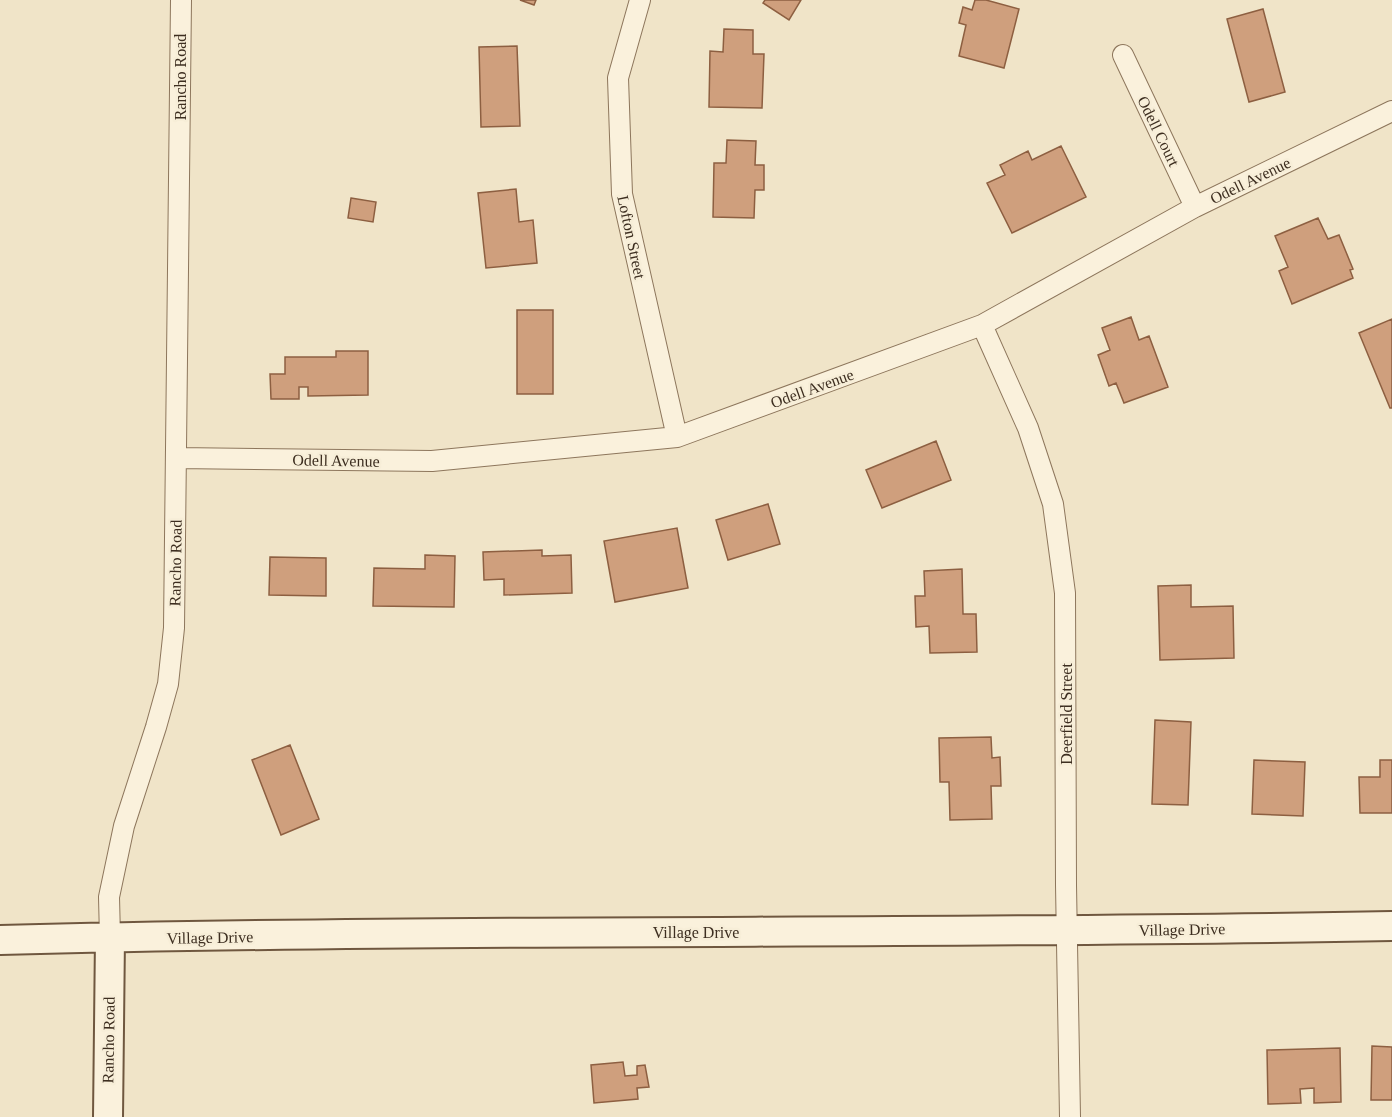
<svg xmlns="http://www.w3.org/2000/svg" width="1392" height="1117" viewBox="0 0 1392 1117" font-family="'Times New Roman',serif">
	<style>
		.building { fill: #cf9f7d; stroke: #8d5f41; stroke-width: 1.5 }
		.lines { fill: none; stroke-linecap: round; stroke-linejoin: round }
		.street-casing { stroke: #8d765c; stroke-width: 22 }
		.secondary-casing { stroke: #6f573f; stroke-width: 32 }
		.street { stroke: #faf1dc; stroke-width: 20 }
		.secondary { stroke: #faf1dc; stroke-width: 28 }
		.labels { text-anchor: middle; stroke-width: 5; stroke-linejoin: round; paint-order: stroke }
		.street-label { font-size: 16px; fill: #3d2e20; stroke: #f7eed8 }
	</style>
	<rect width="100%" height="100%" fill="#f0e4c8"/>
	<path class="building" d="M 520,0 L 536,0 L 534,5 Z
		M 765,0 L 801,0 L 789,20 L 763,3 Z
		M 975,0 L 986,0 L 1019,9 L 1004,68 L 959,56 L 966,25 L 959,23 L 963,7 L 972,10 Z
		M 1263,9 L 1285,92 L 1249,102 L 1227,19 Z
		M 724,29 L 753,30 L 753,54 L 764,54 L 762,108 L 709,107 L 710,51 L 723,52 Z
		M 517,46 L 520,126 L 481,127 L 479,47 Z
		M 727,140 L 756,141 L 755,165 L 764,165 L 764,190 L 755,190 L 754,218 L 713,217 L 714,163 L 726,163 Z
		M 1061,146 L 1086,197 L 1012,233 L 987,183 L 1005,175 L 1000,165 L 1028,151 L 1032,160 Z
		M 516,189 L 519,222 L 533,220 L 537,263 L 486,268 L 478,193 Z
		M 351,198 L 376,202 L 373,222 L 348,218 Z
		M 1318,218 L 1328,239 L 1339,235 L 1353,269 L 1350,270 L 1353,278 L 1292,304 L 1279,271 L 1288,267 L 1275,236 Z
		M 517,310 L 553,310 L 553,394 L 517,394 Z
		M 1131,317 L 1139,340 L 1149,336 L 1168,387 L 1124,403 L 1116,383 L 1109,386 L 1098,355 L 1110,350 L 1102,328 Z
		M 1392,319 L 1392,408 L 1390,408 L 1359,333 Z
		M 336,351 L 368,351 L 368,395 L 308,396 L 308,387 L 299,387 L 299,399 L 271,399 L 270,374 L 285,374 L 285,357 L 336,357 Z
		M 936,441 L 951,480 L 882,508 L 866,470 Z
		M 768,504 L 780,544 L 728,560 L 716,520 Z
		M 677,528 L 688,588 L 615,602 L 604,541 Z
		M 542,550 L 542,556 L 571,555 L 572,593 L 504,595 L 504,579 L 484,580 L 483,552 Z
		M 425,555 L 455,556 L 454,607 L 373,606 L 374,568 L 425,569 Z
		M 270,557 L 326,558 L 326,596 L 269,595 Z
		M 962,569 L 963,614 L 976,614 L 977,652 L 930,653 L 929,626 L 916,627 L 915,596 L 925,596 L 924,571 Z
		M 1191,585 L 1191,607 L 1233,606 L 1234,658 L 1160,660 L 1158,586 Z
		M 1155,720 L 1191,722 L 1188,805 L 1152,804 Z
		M 991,737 L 992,758 L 1000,757 L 1001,786 L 991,786 L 992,819 L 950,820 L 949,782 L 940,782 L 939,738 Z
		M 290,745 L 319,819 L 281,835 L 252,760 Z
		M 1254,760 L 1305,762 L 1303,816 L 1252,814 Z
		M 1380,760 L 1392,760 L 1392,813 L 1360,813 L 1359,777 L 1380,777 Z
		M 1372,1046 L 1392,1047 L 1392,1100 L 1371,1100 Z
		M 1340,1048 L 1341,1102 L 1314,1103 L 1314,1088 L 1300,1089 L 1301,1103 L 1268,1104 L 1267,1050 Z
		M 623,1062 L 625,1076 L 637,1075 L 637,1066 L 645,1065 L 649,1087 L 637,1088 L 638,1099 L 594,1103 L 591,1065 Z"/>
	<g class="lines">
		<defs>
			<path id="street" d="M 640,0 L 618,78 L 622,194 L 677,437
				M 1123,55 L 1195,207
				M 982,325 L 1028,428 L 1053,504 L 1065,593 L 1066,885 L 1070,1117
				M 177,458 L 432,461 L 677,437 L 982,325 L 1195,207 L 1392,111
				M 110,937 L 109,897 L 124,826 L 156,727 L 168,684 L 174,628 L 181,0"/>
			<path id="secondary" d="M 0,940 C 464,928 928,935 1392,926
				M 108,1117 L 110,937"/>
		</defs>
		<use href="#street" class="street-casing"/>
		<use href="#secondary" class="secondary-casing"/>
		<use href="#street" class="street"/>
		<use href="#secondary" class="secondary"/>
	</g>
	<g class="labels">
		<g class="street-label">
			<text transform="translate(180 77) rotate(-90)" y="6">Rancho Road</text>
			<text transform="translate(1159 131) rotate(64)" y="6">Odell Court</text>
			<text transform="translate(1250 180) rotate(-26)" y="6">Odell Avenue</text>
			<text transform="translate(632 237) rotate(78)" y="6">Lofton Street</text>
			<text transform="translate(812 388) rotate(-20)" y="6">Odell Avenue</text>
			<text transform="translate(336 460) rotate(1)" y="6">Odell Avenue</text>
			<text transform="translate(175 563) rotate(-89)" y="6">Rancho Road</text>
			<text transform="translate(1066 714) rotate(-90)" y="6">Deerfield Street</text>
			<text transform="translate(1182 929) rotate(-1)" y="6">Village Drive</text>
			<text x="696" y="938">Village Drive</text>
			<text transform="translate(210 937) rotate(-1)" y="6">Village Drive</text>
			<text transform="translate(108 1040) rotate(-89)" y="6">Rancho Road</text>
		</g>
	</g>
</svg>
